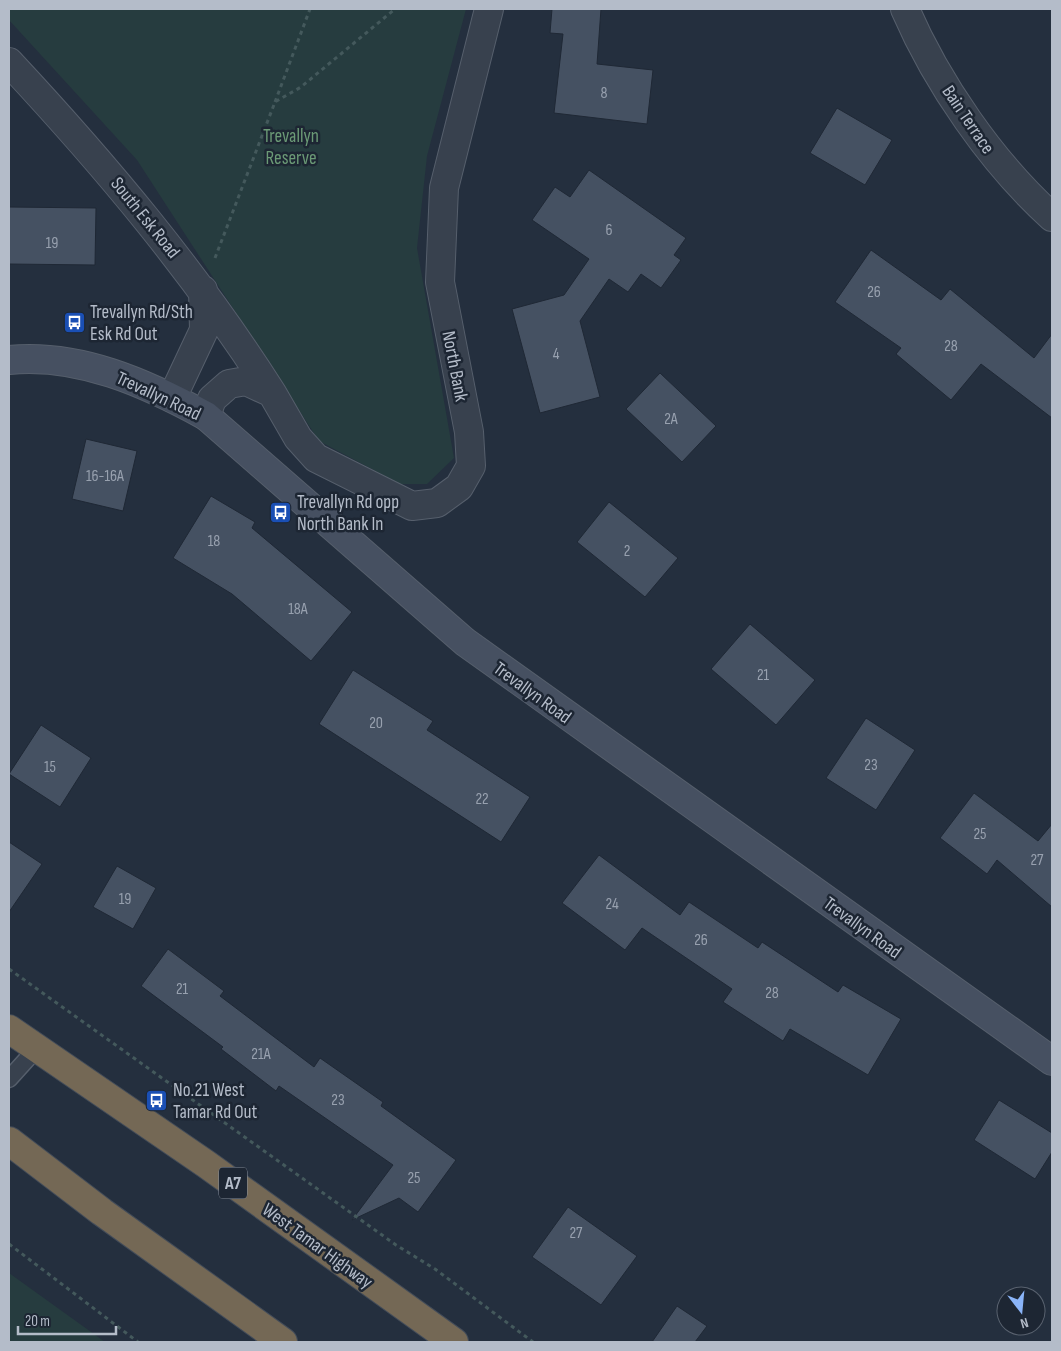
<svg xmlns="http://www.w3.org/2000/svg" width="1061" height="1351" viewBox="0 0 1061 1351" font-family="'Sofia Sans Condensed',sans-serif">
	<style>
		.green { fill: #263c3f }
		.building { fill: #455162; stroke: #1f2835 }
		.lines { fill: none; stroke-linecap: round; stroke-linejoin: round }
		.lane-casing { stroke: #565f6c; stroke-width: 19 }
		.street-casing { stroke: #565f6c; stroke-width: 30 }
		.secondary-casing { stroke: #565f6c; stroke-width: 30 }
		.highway-casing { stroke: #434c59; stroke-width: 30 }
		.path { stroke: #44595c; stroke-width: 3; stroke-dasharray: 4 4; stroke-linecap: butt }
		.lane { stroke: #38414e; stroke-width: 16 }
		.street { stroke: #38414e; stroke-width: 28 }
		.secondary { stroke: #465061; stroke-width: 28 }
		.highway { stroke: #746855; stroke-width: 28 }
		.labels { text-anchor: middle; stroke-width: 5; stroke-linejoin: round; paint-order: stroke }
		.number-label { font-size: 16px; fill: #98a1af }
		.shield { fill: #1d2633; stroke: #878f9c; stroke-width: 1 }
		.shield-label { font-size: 18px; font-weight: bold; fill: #b4bcc9 }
		.street-label { font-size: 19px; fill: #b4bcc9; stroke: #1d2633 }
		.park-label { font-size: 19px; fill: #6b9a76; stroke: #1d2633 }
		.poi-label { font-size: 19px; fill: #b4bcc9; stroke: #1d2633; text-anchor: start }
	</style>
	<rect width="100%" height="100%" fill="#242f3e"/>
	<path class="green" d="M 9,9 L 466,9 L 427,156 L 417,248 L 454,458 L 427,484 L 400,484 L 319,441 L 137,160 L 9,20 Z
		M 9,1273 L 105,1342 L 9,1342 Z"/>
	<path class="building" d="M 552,9 L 601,9 L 597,64 L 653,70 L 647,124 L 554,113 L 563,34 L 550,33 Z
		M 837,108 L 892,140 L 865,185 L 810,153 Z
		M 589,170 L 686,238 L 674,255 L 681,260 L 661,288 L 641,274 L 628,292 L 609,279 L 580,321 L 600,397 L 540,413 L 512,309 L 564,295 L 589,259 L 532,220 L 555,187 L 570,197 Z
		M 9,207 L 96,208 L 95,265 L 9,264 Z
		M 871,250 L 941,300 L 950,289 L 1034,358 L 1052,334 L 1052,418 L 981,364 L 951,400 L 896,354 L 901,348 L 835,302 Z
		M 660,373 L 716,426 L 682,462 L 626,409 Z
		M 86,439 L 137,451 L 123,511 L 72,499 Z
		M 211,496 L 255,522 L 252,528 L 352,612 L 311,661 L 232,594 L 173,558 Z
		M 609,502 L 678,558 L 645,597 L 577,542 Z
		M 750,624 L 815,680 L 776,725 L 711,669 Z
		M 353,670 L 433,721 L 427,730 L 530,797 L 501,842 L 319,724 Z
		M 866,718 L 915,750 L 876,810 L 826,778 Z
		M 41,725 L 91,758 L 60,807 L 9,774 Z
		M 974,793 L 1038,841 L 1052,824 L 1052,907 L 997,860 L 987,874 L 940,838 Z
		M 9,842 L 42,864 L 9,912 Z
		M 599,855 L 680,915 L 689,902 L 758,948 L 762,942 L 838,992 L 843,985 L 901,1019 L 868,1075 L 790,1029 L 783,1041 L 723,1002 L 732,989 L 642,928 L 625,950 L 562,903 Z
		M 117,866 L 156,888 L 133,929 L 93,907 Z
		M 168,949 L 224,991 L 220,996 L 314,1067 L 320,1058 L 383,1102 L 381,1106 L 456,1160 L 418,1212 L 399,1198 L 352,1220 L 393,1165 L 279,1086 L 276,1091 L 221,1049 L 223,1047 L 141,986 Z
		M 999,1100 L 1052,1133 L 1052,1152 L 1035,1179 L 974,1140 Z
		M 568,1207 L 637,1256 L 601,1305 L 532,1257 Z
		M 677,1306 L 707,1326 L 695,1342 L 652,1342 Z"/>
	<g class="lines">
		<defs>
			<path id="lane" d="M 9,1079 L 37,1048"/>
			<path id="street" d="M 905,9 C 937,83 992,163 1052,217
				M 9,62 C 106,166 195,272 272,393
				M 172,398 L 204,330 L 203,290
				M 206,416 L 212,399 L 229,384 L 246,381 L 272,393 L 298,438 L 316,458 L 412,506 L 437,503 L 459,487 L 471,466 L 469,432 L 440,282 L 444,188 L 489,9"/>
			<path id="secondary" d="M 9,360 C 79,353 146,383 206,416 L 465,642 L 1052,1061"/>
			<path id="highway" d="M 9,1029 L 206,1164 L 454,1342
				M 9,1141 L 102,1212 L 283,1342"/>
		</defs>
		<use href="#lane" class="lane-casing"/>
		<use href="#street" class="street-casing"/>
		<use href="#secondary" class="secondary-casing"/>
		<use href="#highway" class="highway-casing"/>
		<path class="path" d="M 275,102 L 310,9
			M 215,258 L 275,102 L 301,87 L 395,9
			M 9,969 L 396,1245 L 435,1269 L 533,1342
			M 9,1244 L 138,1342"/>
		<use href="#lane" class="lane"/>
		<use href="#street" class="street"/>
		<use href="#secondary" class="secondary"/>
		<use href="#highway" class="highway"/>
	</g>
	<defs>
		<symbol id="bus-square" viewBox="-11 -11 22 22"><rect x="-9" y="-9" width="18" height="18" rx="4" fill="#1a4fb4" stroke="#1d2633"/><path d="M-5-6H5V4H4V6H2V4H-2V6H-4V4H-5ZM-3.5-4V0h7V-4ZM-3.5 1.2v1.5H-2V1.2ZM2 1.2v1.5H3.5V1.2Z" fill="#fff"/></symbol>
	</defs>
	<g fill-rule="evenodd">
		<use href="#bus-square" x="62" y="310" width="25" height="25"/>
		<use href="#bus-square" x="268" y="500" width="25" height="25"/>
		<use href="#bus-square" x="144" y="1088" width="25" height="25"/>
	</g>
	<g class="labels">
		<g class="number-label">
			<text x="604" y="98">8</text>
			<text x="609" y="235">6</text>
			<text x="52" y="248">19</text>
			<text x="874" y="297">26</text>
			<text x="951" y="351">28</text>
			<text x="556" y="359">4</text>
			<text x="671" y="424">2A</text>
			<text x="105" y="481">16-16A</text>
			<text x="214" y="546">18</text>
			<text x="627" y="556">2</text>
			<text x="298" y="614">18A</text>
			<text x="763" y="680">21</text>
			<text x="376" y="728">20</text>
			<text x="871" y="770">23</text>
			<text x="50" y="772">15</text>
			<text x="482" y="804">22</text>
			<text x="980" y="839">25</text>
			<text x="1037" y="865">27</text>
			<text x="125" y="904">19</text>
			<text x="612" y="909">24</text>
			<text x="701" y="945">26</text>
			<text x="182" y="994">21</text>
			<text x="772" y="998">28</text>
			<text x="261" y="1059">21A</text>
			<text x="338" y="1105">23</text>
			<text x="414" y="1183">25</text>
			<text x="576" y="1238">27</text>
		</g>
		<rect class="shield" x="219" y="1167.5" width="28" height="31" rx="4"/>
		<g class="shield-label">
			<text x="233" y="1189">A7</text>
		</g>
		<g class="street-label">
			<text transform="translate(969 119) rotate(56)" y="7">Bain Terrace</text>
			<text transform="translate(146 217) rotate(51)" y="7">South Esk Road</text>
			<text transform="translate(456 366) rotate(79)" y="7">North Bank</text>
			<text transform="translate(159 395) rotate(25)" y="7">Trevallyn Road</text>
			<text transform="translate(533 692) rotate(36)" y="7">Trevallyn Road</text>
			<text transform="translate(863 927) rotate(36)" y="7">Trevallyn Road</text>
			<text transform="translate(318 1245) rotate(36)" y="7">West Tamar Highway</text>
		</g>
		<g class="park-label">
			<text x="291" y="142">Trevallyn<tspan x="291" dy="22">Reserve</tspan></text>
		</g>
		<g class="poi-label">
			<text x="90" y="318">Trevallyn Rd/Sth<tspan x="90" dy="22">Esk Rd Out</tspan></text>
			<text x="297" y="508">Trevallyn Rd opp<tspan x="297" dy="22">North Bank In</tspan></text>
			<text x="173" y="1096">No.21 West<tspan x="173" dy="22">Tamar Rd Out</tspan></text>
		</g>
	</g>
	<rect width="1061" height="1351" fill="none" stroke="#b4bcc9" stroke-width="20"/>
	<g transform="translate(1021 1311) rotate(164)"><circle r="24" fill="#1d2633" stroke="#59626f"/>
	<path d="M0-4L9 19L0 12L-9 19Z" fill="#8ab4f8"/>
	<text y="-8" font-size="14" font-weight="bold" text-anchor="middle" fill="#b4bcc9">N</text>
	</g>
	<path d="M18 1326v8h98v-8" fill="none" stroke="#b4bcc9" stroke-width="2.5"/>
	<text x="25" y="1326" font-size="15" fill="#b4bcc9" stroke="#1d2633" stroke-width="4" paint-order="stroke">20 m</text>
</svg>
